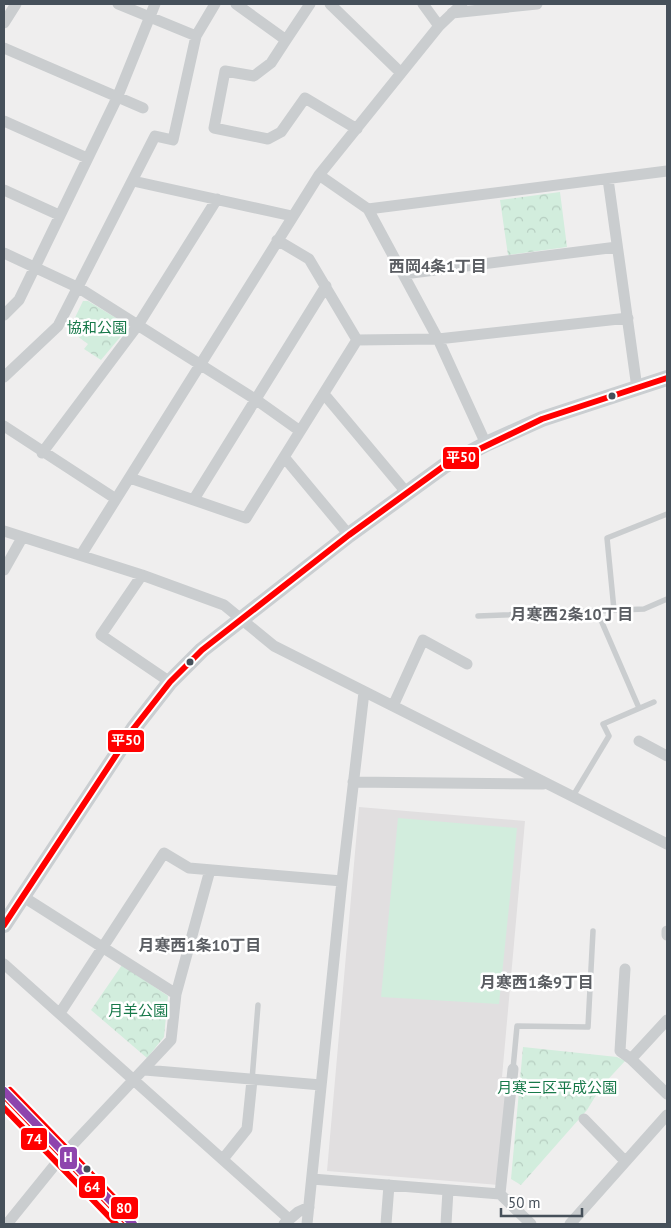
<svg xmlns="http://www.w3.org/2000/svg" width="671" height="1228" viewBox="0 0 671 1228" font-family="'PT Sans','Noto Sans JP',sans-serif">
	<style>
		.education { fill: #e1dfe0 }
		.park { fill: url(#park-crowns) }
		.pitch { fill: #d2eddd }
		.lines { fill: none; stroke-linecap: round; stroke-linejoin: round }
		.service { stroke: #cacdcf; stroke-width: 5.5 }
		.minor { stroke: #cacdcf; stroke-width: 11 }
		.secondary { stroke: #caced1; stroke-width: 16 }
		.trunk { stroke: #c0c4c8; stroke-width: 20 }
		.bus-1-casing { stroke: #fff; stroke-width: 10 }
		.bus-2-casing { stroke: #fff; stroke-width: 10 }
		.bus-3-casing { stroke: #fff; stroke-width: 10 }
		.bus-4-casing { stroke: #fff; stroke-width: 10 }
		.bus-1 { stroke: #f00; stroke-width: 6 }
		.bus-2 { stroke: #f00; stroke-width: 6 }
		.bus-3 { stroke: #f00; stroke-width: 6 }
		.bus-4 { stroke: #f00; stroke-width: 6 }
		.metro-1-casing { stroke: #fff; stroke-width: 11 }
		.metro-1 { stroke: #8e44ad; stroke-width: 8 }
		.bus-dot { fill: #46505a; stroke: #fff; stroke-width: 2 }
		.labels { text-anchor: middle; stroke-width: 5; stroke-linejoin: round; paint-order: stroke }
		.park-label { font-size: 15px; fill: #18794a; stroke: #fff }
		.neighbourhood-label { font-size: 16px; font-weight: bold; fill: #5a5d62; stroke: #fff }
		.line-badge { stroke: #fff; stroke-width: 2 }
		.badge-label { font-size: 14px; text-anchor: middle; font-weight: bold; fill: #fff }
	</style>
	<defs>
		<pattern id="park-crowns" width="20" height="18" patternUnits="userSpaceOnUse" patternTransform="scale(1.25)"><rect width="20" height="18" fill="#d2eddd"/><path d="M2 6a3 3 0 1 1 6 0M12 15a3 3 0 1 1 6 0" fill="none" stroke="#b6cdc0"/></pattern>
	</defs>
	<rect width="100%" height="100%" fill="#efeeee"/>
	<path class="education" d="M 359,807 L 525,821 L 502,1077 L 509,1077 L 499,1185 L 327,1171 Z"/>
	<path class="park" d="M 560,192 L 567,247 L 508,255 L 500,200 Z
		M 83,301 L 88,301 L 126,324 L 127,329 L 101,360 L 84,349 L 88,344 L 69,330 Z
		M 122,965 L 168,996 L 164,1037 L 147,1058 L 91,1010 Z
		M 523,1047 L 617,1057 L 625,1061 L 601,1087 L 587,1110 L 521,1185 L 511,1179 Z"/>
	<path class="pitch" d="M 398,818 L 517,828 L 499,1004 L 381,997 Z"/>
	<g class="lines">
		<path class="service" d="M 614,610 L 607,538 L 667,514
			M 597,611 L 639,708
			M 478,616 L 644,609 L 667,599
			M 573,796 L 609,736 L 603,724 L 654,702
			M 513,1069 L 517,1026 L 588,1027 L 593,931
			M 252,1080 L 258,1005"/>
		<path class="minor" d="M 118,4 L 196,36 L 215,4
			M 236,4 L 286,40 L 310,4
			M 330,4 L 401,73
			M 423,4 L 439,26
			M 452,13 L 537,4
			M 4,23 L 16,4
			M 286,40 L 271,63 L 254,76 L 225,71 L 214,128 L 268,139 L 281,132 L 305,98 L 357,129
			M 4,48 L 143,108
			M 4,121 L 87,158
			M 319,175 L 368,209 L 438,339 L 486,444
			M 608,179 L 637,388
			M 133,181 L 292,216
			M 4,190 L 59,215
			M 368,209 L 667,171
			M 277,240 L 309,259 L 357,340
			M 4,253 L 79,288 L 255,399 L 300,431
			M 404,274 L 617,247
			M 4,315 L 19,300 L 117,98 L 155,4
			M 4,377 L 58,326 L 155,136 L 173,140 L 196,36
			M 324,394 L 406,492
			M 4,426 L 116,499
			M 42,453 L 138,325 L 217,199
			M 284,457 L 349,535
			M 130,478 L 246,518 L 357,340 L 438,339 L 628,318
			M 194,499 L 326,286
			M 4,531 L 142,575 L 224,605 L 274,646 L 667,844
			M 81,555 L 319,175 L 439,26 L 462,4
			M 4,570 L 22,538
			M 142,575 L 101,635 L 170,682
			M 393,706 L 423,640 L 467,664
			M 639,741 L 667,756
			M 353,782 L 543,784
			M 22,896 L 176,994
			M 667,931 L 667,935
			M 4,964 L 289,1219
			M 625,969 L 620,1051 L 631,1059
			M 60,1013 L 164,853 L 189,868 L 342,881
			M 667,1020 L 631,1059 L 667,1094
			M 145,1070 L 321,1085
			M 584,1119 L 625,1161
			M 223,1159 L 247,1129 L 252,1080
			M 312,1179 L 500,1194 L 531,1224
			M 500,1194 L 513,1069
			M 7,1224 L 62,1156 L 171,1040 L 176,994 L 210,870
			M 284,1224 L 298,1212 L 309,1207
			M 307,1224 L 342,881 L 364,692
			M 386,1224 L 389,1185
			M 446,1224 L 448,1190
			M 570,1224 L 667,1115"/>
		<path class="secondary" d="M 4,925 L 134,728 L 170,682 L 202,650 L 349,535 L 444,466 L 486,444 L 542,419 L 667,378"/>
		<path class="trunk" d="M 4,1096 L 128,1224"/>
		<defs>
			<path id="bus-1" d="M 4,925 L 134,728 L 170,682 L 202,650 L 349,535 L 444,466 L 542,419 L 667,378"/>
			<path id="bus-2" d="M 4,1096 L 128,1224"/>
			<path id="bus-3" d="M 4,1108 L 116,1224"/>
			<path id="bus-4" d="M 10,1090 L 134,1218"/>
		</defs>
		<use href="#bus-1" class="bus-1-casing"/>
		<use href="#bus-2" class="bus-2-casing"/>
		<use href="#bus-3" class="bus-3-casing"/>
		<use href="#bus-4" class="bus-4-casing"/>
		<use href="#bus-1" class="bus-1"/>
		<use href="#bus-2" class="bus-2"/>
		<use href="#bus-3" class="bus-3"/>
		<use href="#bus-4" class="bus-4"/>
		<defs>
			<path id="metro-1" d="M 4,1091 L 133,1224"/>
		</defs>
		<use href="#metro-1" class="metro-1-casing"/>
		<use href="#metro-1" class="metro-1"/>
	</g>
	<g class="bus-dot">
		<circle cx="612" cy="396" r="4.5"/>
		<circle cx="190" cy="662" r="4.5"/>
		<circle cx="87" cy="1169" r="4.5"/>
	</g>
	<g class="labels">
		<g class="park-label">
			<text x="97" y="333">協和公園</text>
			<text x="138" y="1016">月羊公園</text>
			<text x="557" y="1093">月寒三区平成公園</text>
		</g>
		<g class="neighbourhood-label">
			<text x="438" y="272">西岡4条1丁目</text>
			<text x="572" y="620">月寒西2条10丁目</text>
			<text x="200" y="951">月寒西1条10丁目</text>
			<text x="537" y="988">月寒西1条9丁目</text>
		</g>
	</g>
	<g class="line-badge">
		<rect x="442" y="446" width="38" height="24" rx="5" fill="#f00"/>
		<rect x="107" y="729" width="38" height="24" rx="5" fill="#f00"/>
		<rect x="20" y="1127" width="28" height="24" rx="5" fill="#f00"/>
		<rect x="59" y="1146" width="19" height="24" rx="5" fill="#8e44ad"/>
		<rect x="78" y="1175" width="28" height="24" rx="5" fill="#f00"/>
		<rect x="110" y="1196" width="29" height="24" rx="5" fill="#f00"/>
	</g>
	<g class="badge-label">
		<text x="461" y="462">平50</text>
		<text x="126" y="745">平50</text>
		<text x="34" y="1144">74</text>
		<text x="68" y="1162">H</text>
		<text x="92" y="1192">64</text>
		<text x="124" y="1213">80</text>
	</g>
	<rect width="671" height="1228" fill="none" stroke="#46505a" stroke-width="10"/>
	<path d="M501 1208v8h81v-8" fill="none" stroke="#46505a" stroke-width="2.5"/>
	<text x="508" y="1208" font-size="15" fill="#46505a" stroke="#ffffff" stroke-width="4" paint-order="stroke">50 m</text>
</svg>
